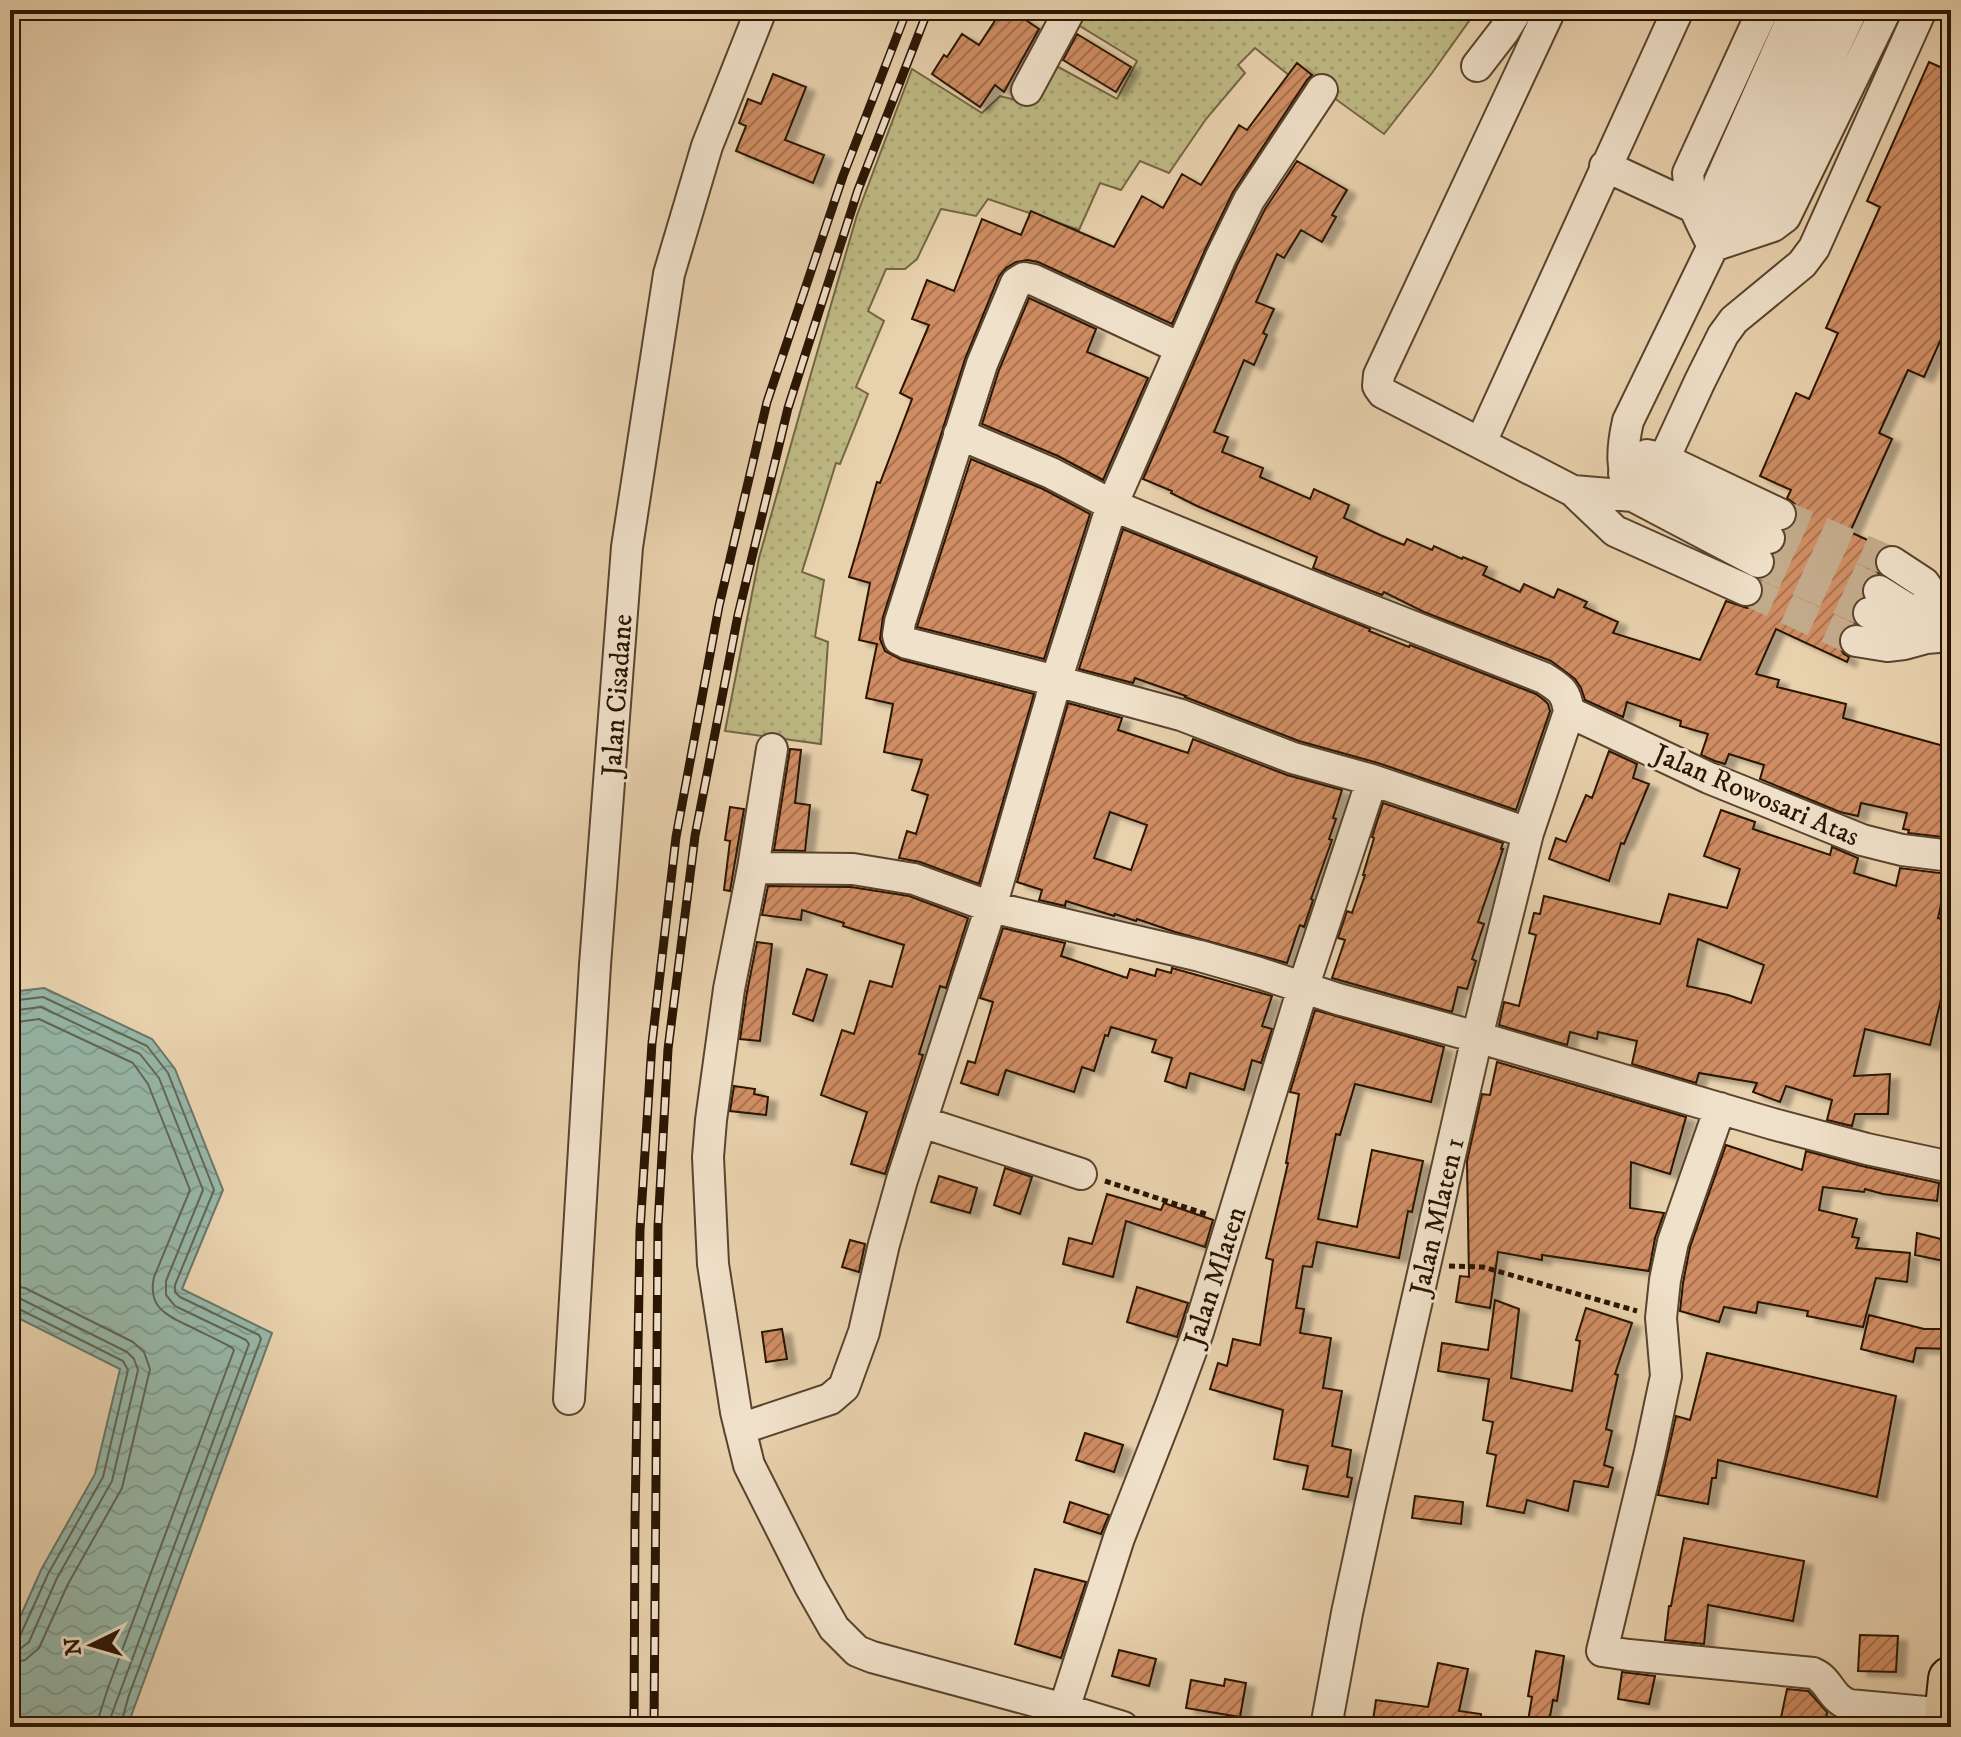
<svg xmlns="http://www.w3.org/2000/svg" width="1961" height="1737" viewBox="0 0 1961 1737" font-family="'IM FELL DW Pica',serif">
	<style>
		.grass { fill: url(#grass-dots); stroke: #746643; stroke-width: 2 }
		.water { fill: url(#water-waves); stroke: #6b7666; stroke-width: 2 }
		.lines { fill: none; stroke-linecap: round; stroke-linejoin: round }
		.shore { stroke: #606655; stroke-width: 2 }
		.building { fill: url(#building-hatch); stroke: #291402; stroke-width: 2; fill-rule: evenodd; filter: url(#shadow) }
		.minor-tunnel { stroke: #c2ab8b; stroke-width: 30; stroke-dasharray: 30 15; stroke-linecap: butt }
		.minor-casing { stroke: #59432d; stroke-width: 34 }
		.highway-casing { stroke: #291402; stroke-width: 48 }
		.path { stroke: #291402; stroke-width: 5; stroke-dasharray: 6 4; stroke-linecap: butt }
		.minor { stroke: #f0e1ca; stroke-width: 30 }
		.highway { stroke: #e8d1ad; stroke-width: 44 }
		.rail-casing { stroke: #291402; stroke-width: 9 }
		.rail { stroke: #f0e1ca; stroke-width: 6; stroke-dasharray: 18; stroke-linecap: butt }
		.labels { text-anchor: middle; stroke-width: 6; stroke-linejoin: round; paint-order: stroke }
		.street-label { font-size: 28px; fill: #291402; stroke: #f0e1ca }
	</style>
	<defs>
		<pattern id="grass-dots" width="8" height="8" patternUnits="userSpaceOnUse" patternTransform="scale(2)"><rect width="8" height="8" fill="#beb984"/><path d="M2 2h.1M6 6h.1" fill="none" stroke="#a39e70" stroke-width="1.8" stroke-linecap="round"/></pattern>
		<pattern id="water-waves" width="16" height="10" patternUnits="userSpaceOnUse" patternTransform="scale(2)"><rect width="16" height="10" fill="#97b7a8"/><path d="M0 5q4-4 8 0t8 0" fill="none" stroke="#829c8f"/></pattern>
		<pattern id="building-hatch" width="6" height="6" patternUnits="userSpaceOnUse" patternTransform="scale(2)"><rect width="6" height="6" fill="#d08d64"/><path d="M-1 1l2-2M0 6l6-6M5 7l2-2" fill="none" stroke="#a97250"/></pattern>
		<filter id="shadow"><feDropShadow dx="9" dy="5" stdDeviation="2" flood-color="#0004"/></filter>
	</defs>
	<rect width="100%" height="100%" fill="#e8d1ad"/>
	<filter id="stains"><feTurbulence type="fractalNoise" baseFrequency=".0025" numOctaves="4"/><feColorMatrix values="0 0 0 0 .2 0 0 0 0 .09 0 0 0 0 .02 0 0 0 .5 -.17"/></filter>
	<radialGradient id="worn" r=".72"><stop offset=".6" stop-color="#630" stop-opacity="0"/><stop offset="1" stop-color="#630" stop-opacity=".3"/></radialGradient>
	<path class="grass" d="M 1079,10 L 1466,10 L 1474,14 L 1432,73 L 1384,134 L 1323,90 L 1312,91 L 1295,80 L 1255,48 L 1238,65 L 1245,73 L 1206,119 L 1169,173 L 1140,161 L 1121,190 L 1100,183 L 1079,230 L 988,199 L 976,216 L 941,209 L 917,259 L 905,269 L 886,269 L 868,311 L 884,321 L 856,387 L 868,394 L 840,464 L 836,463 L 802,572 L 824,580 L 815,637 L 828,642 L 821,744 L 725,731 L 759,558 L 808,384 L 857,215 L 912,69 L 982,113 L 1000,96 L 1032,104 L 1051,63 L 1117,99 L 1137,61 L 1075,23 Z"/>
	<path class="water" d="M 44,988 L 152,1039 L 175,1069 L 223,1190 L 182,1289 L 272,1333 L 127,1727 L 10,1727 L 10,1640 L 41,1570 L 95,1474 L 120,1369 L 10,1314 L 10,994 L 19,991 Z"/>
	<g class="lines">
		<path class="shore" d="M 10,1001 L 43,997 L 147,1046 L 168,1073 L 214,1190 L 175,1285 L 175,1292 L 180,1297 L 259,1335 L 261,1339 L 129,1695 L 120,1727
			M 10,1011 L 41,1007 L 140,1054 L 159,1078 L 203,1190 L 166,1281 L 166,1295 L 175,1306 L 246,1340 L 249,1344 L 120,1692 L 110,1719 L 109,1727
			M 10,1023 L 39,1019 L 133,1063 L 148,1084 L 190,1190 L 154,1277 C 147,1308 168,1316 191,1327 C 205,1334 218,1340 231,1347 L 234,1350 L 108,1688 L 99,1716 L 97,1727
			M 10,1285 L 25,1288 L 133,1342 L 144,1352 L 150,1369 L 122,1488 L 68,1584 L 39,1648 L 25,1660 L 10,1663
			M 10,1297 L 21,1299 L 127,1352 L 134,1359 L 138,1370 L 112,1481 L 57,1578 L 29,1642 L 20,1649 L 10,1651
			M 10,1307 L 17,1308 L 123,1361 L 128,1370 L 103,1477 L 48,1574 L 20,1636 L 16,1640 L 10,1641"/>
	</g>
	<path class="building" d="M 1002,10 L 1011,10 L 1039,29 L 1004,92 L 995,85 L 980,107 L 932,74 L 944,55 L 947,57 L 962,34 L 979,45 Z
		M 1077,34 L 1131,67 L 1116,92 L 1063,60 Z
		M 1929,62 L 1951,72 L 1951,317 L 1924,377 L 1908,370 L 1879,433 L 1892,439 L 1850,532 L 1883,547 L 1877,553 L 1874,560 L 1876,569 L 1879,573 L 1870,576 L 1864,581 L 1861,590 L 1862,597 L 1858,599 L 1852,607 L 1851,616 L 1855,624 L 1849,625 L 1843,629 L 1838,637 L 1840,648 L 1844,654 L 1849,657 L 1847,662 L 1776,629 L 1756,674 L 1779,680 L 1777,687 L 1846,704 L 1843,718 L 1951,748 L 1951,838 L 1908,833 L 1909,830 L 1903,829 L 1907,813 L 1861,803 L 1858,816 L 1840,812 L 1760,779 L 1764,765 L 1729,754 L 1725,764 L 1715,761 L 1701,755 L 1708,734 L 1680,726 L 1681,721 L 1627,702 L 1623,717 L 1585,700 L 1581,688 L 1575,679 L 1551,661 L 1424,612 L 1384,592 L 1382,595 L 1313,568 L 1317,557 L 1197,506 L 1171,493 L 1172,491 L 1143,479 L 1237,265 L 1265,209 L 1297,161 L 1347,190 L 1332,215 L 1336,217 L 1322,242 L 1301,230 L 1284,258 L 1277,254 L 1256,302 L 1274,309 L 1263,333 L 1267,335 L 1254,365 L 1244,360 L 1214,432 L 1228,437 L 1222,452 L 1263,468 L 1260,477 L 1310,499 L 1314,489 L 1349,505 L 1344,518 L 1380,535 L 1404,545 L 1407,539 L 1432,550 L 1434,546 L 1462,559 L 1463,557 L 1487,567 L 1483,575 L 1520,592 L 1524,584 L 1554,598 L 1558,589 L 1587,602 L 1584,607 L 1618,622 L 1613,633 L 1700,660 L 1726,601 L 1747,608 L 1756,605 L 1762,598 L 1764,589 L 1761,580 L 1768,577 L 1773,571 L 1776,562 L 1774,555 L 1779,553 L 1785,546 L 1787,538 L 1785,531 L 1791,528 L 1796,521 L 1798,512 L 1795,504 L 1787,498 L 1791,490 L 1760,476 L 1796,393 L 1809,399 L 1838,333 L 1826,328 L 1880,207 L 1867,201 Z
		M 1297,63 L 1312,75 L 1307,80 L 1233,192 L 1205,250 L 1172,324 L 1038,262 L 1028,260 L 1016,262 L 1006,268 L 999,276 L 965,359 L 883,617 L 880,639 L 885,651 L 902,660 L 1034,694 L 979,884 L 920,862 L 899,858 L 907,831 L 916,834 L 928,795 L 912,790 L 922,760 L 884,752 L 893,704 L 866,698 L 877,644 L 859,640 L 870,583 L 849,577 L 877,482 L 880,483 L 912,399 L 900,393 L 929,325 L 912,319 L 927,280 L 954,291 L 982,219 L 1021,235 L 1031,211 L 1114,247 L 1142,196 L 1163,208 L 1182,174 L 1201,185 L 1239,125 L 1247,130 Z
		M 773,74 L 806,87 L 785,140 L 824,155 L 813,183 L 736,151 L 746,126 L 739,123 L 748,99 L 761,104 Z
		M 1029,298 L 1096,329 L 1087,352 L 1148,378 L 1103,480 L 1058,456 L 982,424 L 999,370 Z
		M 971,459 L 1043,489 L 1090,514 L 1044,659 L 917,627 Z
		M 1123,529 L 1370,629 L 1369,631 L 1409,647 L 1410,645 L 1536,694 L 1544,700 L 1548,704 L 1550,711 L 1516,810 L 1378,763 L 1299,741 L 1185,697 L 1186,696 L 1135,678 L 1133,683 L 1079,669 Z
		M 1068,703 L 1122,718 L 1118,730 L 1188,753 L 1193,739 L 1287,775 L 1342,790 L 1333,818 L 1336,819 L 1329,839 L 1332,840 L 1311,899 L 1313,900 L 1304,927 L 1300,925 L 1299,927 L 1287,963 L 1175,932 L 1137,919 L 1136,921 L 1115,914 L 1114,916 L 1066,901 L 1065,906 L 1039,900 L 1042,890 L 1017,882 ZM 1110,812 L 1147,825 L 1131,870 L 1094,858 Z
		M 790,749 L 801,750 L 795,803 L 810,805 L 805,851 L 774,850 Z
		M 1609,751 L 1637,764 L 1633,778 L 1649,784 L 1624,844 L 1621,843 L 1609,881 L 1549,859 L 1556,838 L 1566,842 L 1586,795 L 1592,798 Z
		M 1383,803 L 1503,843 L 1501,849 L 1503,849 L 1478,922 L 1484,924 L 1472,959 L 1476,961 L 1467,989 L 1458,987 L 1452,1012 L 1332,978 L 1345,940 L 1338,938 L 1347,911 L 1352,913 L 1365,875 L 1363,875 L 1374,838 L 1372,837 Z
		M 730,807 L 744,809 L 730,891 L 724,890 L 730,841 L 725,840 Z
		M 1721,810 L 1755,822 L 1753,829 L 1830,855 L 1832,847 L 1858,858 L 1854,873 L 1896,886 L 1900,868 L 1948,874 L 1938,918 L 1951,922 L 1941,960 L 1950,962 L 1930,1045 L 1865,1029 L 1854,1076 L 1890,1074 L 1888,1114 L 1855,1114 L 1852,1126 L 1827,1120 L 1832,1100 L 1786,1086 L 1780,1102 L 1753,1092 L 1757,1083 L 1699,1073 L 1696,1083 L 1632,1064 L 1637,1041 L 1598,1032 L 1597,1039 L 1570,1032 L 1567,1045 L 1499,1025 L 1504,1002 L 1519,1006 L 1536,935 L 1529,933 L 1534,913 L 1540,914 L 1544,896 L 1660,924 L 1669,894 L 1727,908 L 1740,869 L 1704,856 ZM 1698,939 L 1764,965 L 1751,1003 L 1728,995 L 1687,986 Z
		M 768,886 L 851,887 L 909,896 L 968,918 L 946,988 L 940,986 L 919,1054 L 923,1055 L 885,1174 L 851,1164 L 867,1112 L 821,1095 L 842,1030 L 854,1034 L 870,981 L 892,987 L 904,945 L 843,926 L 844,923 L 802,910 L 801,920 L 762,915 Z
		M 1003,928 L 1065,943 L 1061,956 L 1127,978 L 1130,969 L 1155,976 L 1157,969 L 1171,973 L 1172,968 L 1272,996 L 1262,1026 L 1272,1029 L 1261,1063 L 1252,1060 L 1244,1090 L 1190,1073 L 1186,1088 L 1165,1081 L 1172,1058 L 1152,1052 L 1156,1040 L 1111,1027 L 1108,1036 L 1105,1035 L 1094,1071 L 1082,1067 L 1074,1092 L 1006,1070 L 998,1095 L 961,1083 L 968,1061 L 975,1063 L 993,1002 L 980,998 Z
		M 757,942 L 772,944 L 760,1041 L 740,1039 L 747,992 Z
		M 807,969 L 827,975 L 813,1021 L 793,1014 Z
		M 1315,1010 L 1444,1047 L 1431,1102 L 1355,1084 L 1340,1135 L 1336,1134 L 1318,1219 L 1357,1227 L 1372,1150 L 1423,1161 L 1412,1212 L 1408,1211 L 1399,1258 L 1317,1242 L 1312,1267 L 1303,1266 L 1296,1308 L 1304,1309 L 1300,1333 L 1331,1338 L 1323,1388 L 1342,1391 L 1332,1446 L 1351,1450 L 1347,1477 L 1352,1478 L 1348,1497 L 1303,1489 L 1308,1466 L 1274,1459 L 1283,1410 L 1210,1389 L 1218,1363 L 1227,1366 L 1233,1339 L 1260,1345 L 1273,1260 L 1266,1258 L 1288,1163 L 1286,1163 L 1299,1094 L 1290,1092 Z
		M 1497,1062 L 1686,1117 L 1670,1174 L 1631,1162 L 1630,1208 L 1664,1213 L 1655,1238 L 1649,1271 L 1542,1255 L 1542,1260 L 1498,1252 L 1490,1308 L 1456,1302 L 1460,1276 L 1469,1277 L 1467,1161 L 1482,1094 L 1490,1095 Z
		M 734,1086 L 755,1089 L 754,1094 L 768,1097 L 766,1115 L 730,1111 Z
		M 1726,1145 L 1802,1170 L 1806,1151 L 1862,1166 L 1939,1183 L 1937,1201 L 1883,1194 L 1865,1189 L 1864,1192 L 1823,1187 L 1819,1210 L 1857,1219 L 1852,1237 L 1859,1238 L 1856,1248 L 1910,1253 L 1907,1282 L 1876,1278 L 1863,1327 L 1807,1316 L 1808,1311 L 1758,1302 L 1756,1313 L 1724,1307 L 1719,1322 L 1680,1311 L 1683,1283 L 1690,1247 Z
		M 1005,1168 L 1032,1177 L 1020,1214 L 994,1205 Z
		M 939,1176 L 977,1188 L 970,1213 L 931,1202 Z
		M 1107,1194 L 1161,1210 L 1164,1203 L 1213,1220 L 1205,1247 L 1126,1221 L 1113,1277 L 1063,1264 L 1069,1238 L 1092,1244 Z
		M 1917,1233 L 1945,1240 L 1944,1261 L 1915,1255 Z
		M 850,1240 L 865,1244 L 859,1272 L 842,1267 Z
		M 1137,1287 L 1188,1303 L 1177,1337 L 1127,1322 Z
		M 1495,1300 L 1519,1309 L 1511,1378 L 1572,1391 L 1580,1341 L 1576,1340 L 1586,1308 L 1632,1323 L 1615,1374 L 1618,1375 L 1606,1429 L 1612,1431 L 1604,1465 L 1613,1468 L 1608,1487 L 1574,1481 L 1568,1511 L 1527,1500 L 1524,1513 L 1487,1506 L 1496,1455 L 1487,1453 L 1493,1422 L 1483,1420 L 1489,1379 L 1438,1371 L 1442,1343 L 1488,1350 Z
		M 1869,1315 L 1924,1329 L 1951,1329 L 1951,1349 L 1916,1348 L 1913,1362 L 1861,1349 Z
		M 782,1329 L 787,1359 L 766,1362 L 762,1332 Z
		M 1707,1353 L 1896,1396 L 1877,1497 L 1718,1460 L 1716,1478 L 1712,1478 L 1708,1504 L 1658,1495 L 1676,1416 L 1690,1420 Z
		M 1085,1433 L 1123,1445 L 1114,1472 L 1076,1460 Z
		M 1415,1496 L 1463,1502 L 1461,1524 L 1412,1518 Z
		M 1070,1502 L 1109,1515 L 1101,1534 L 1064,1522 Z
		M 1684,1538 L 1804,1561 L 1793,1621 L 1708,1605 L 1704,1644 L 1665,1640 L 1669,1606 L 1671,1606 Z
		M 1035,1569 L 1086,1582 L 1061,1658 L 1015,1644 Z
		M 1860,1635 L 1898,1636 L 1896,1672 L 1858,1671 Z
		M 1119,1650 L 1156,1659 L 1149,1686 L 1112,1676 Z
		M 1536,1651 L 1564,1656 L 1557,1701 L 1553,1700 L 1548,1727 L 1527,1727 L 1532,1697 L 1528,1696 Z
		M 1438,1663 L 1468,1669 L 1459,1711 L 1481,1714 L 1480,1727 L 1372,1727 L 1376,1700 L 1428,1707 Z
		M 1622,1672 L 1655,1676 L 1649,1704 L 1618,1699 Z
		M 1225,1679 L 1246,1683 L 1240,1717 L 1186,1708 L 1191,1680 L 1224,1686 Z
		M 1787,1689 L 1808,1691 L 1810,1693 L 1827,1712 L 1825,1727 L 1779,1727 Z"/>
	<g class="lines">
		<path class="minor-tunnel" d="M 1780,514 L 1892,562
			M 1769,538 L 1879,591
			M 1758,562 L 1869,613
			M 1746,590 L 1856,641"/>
		<defs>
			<path id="minor" d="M 1550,10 L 1379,375 L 1378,386 L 1383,393 L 1573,491 L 1633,496
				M 1477,66 L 1504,31 L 1517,10
				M 1027,90 L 1070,10
				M 1605,166 L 1693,207
				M 1715,224 L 1719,183 L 1796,10
				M 1717,236 L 1823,10
				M 1724,236 L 1759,206 L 1852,10
				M 1713,246 C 1699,219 1690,204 1688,173 L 1763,10
				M 1180,348 L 1034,280 L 1024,278 L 1016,283 L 982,364 L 900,622 L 898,635 L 899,639 L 907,643 L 1056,681 L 1181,715 L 1293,758 L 1372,780 L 1528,833
				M 959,434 L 1051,473 L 1112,505 L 1332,595 L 1544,678 C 1561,689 1566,691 1569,712 L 1528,833 L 1477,1037 L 1370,1506 L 1347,1613 L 1326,1727
				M 1481,442 L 1678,10
				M 1647,455 L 1664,459 L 1780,514
				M 1664,459 L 1700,381 L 1723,335 L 1734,320 L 1802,264 L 1814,248 L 1921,10
				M 1624,473 L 1643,473 L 1652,475 L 1769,538
				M 1573,491 L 1615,531 L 1746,590
				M 1758,562 L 1633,496 C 1620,471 1622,448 1628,421 L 1713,246 L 1773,226 L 1785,217 L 1886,10
				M 1892,562 L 1924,583 L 1933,596 L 1951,638
				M 1879,591 L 1951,636
				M 1869,613 L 1924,637
				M 1856,641 L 1887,646 L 1904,644 L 1926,638 L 1950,636
				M 1569,712 L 1709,778 L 1862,840 L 1902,850 L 1951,856
				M 772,749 L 753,868 L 729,989 L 711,1120 L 708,1157 L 713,1264 L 736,1412 L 749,1465 L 810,1586 L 834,1628 L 857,1651 L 872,1657 L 1064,1709
				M 753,868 L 853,869 L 914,879 L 991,907 L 1200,956 L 1259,973 L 1338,999 L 1477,1037 L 1773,1124 L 1867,1149 L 1951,1167
				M 1720,1108 L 1673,1242 L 1665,1280 L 1661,1318 L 1666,1376 L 1650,1452 L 1602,1651 L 1629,1655 L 1813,1673 C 1830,1680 1829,1697 1849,1705 L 1947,1714
				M 922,1122 L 1081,1174
				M 569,1399 L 595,965 L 627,547 L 669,274 L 707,146 L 761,10
				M 740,1429 L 830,1399 L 844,1387 L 864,1332 L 884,1244 L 902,1180 L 991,907 L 1056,681 L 1112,505 L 1221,257 L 1249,200 L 1322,90
				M 1123,1727 L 1064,1709 L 1119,1538 L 1171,1405 L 1198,1332 L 1303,988 L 1372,780"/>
			<path id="highway" d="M 1946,1727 L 1951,1679"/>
		</defs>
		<use href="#minor" class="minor-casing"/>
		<use href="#highway" class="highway-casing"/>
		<path class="path" d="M 1105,1181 L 1206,1214
			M 1449,1266 L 1483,1267 L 1637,1311"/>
		<use href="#minor" class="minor"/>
		<use href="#highway" class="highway"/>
		<defs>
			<path id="rail" d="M 634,1727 L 635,1520 L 640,1230 L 652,1043 L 676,837 L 719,606 L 767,402 L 843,176 L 907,10
				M 654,1727 L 658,1226 L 668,1049 L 695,836 L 738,615 L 788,408 L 858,190 L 928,10"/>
		</defs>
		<use href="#rail" class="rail-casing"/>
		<use href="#rail" class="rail"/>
	</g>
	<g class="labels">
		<g class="street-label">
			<text transform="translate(616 695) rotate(-86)" y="10">Jalan Cisadane</text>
			<text transform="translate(1757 794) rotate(23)" y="10">Jalan Rowosari Atas</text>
			<text transform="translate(1436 1216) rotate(-77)" y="10">Jalan Mlaten 1</text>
			<text transform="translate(1214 1276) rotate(-72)" y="10">Jalan Mlaten</text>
		</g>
	</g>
	<rect width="1961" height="1737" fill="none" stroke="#e8d1ad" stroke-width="40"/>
	<rect x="12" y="12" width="1937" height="1713" fill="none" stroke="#291402" stroke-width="4"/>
	<rect x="20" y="20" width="1921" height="1697" fill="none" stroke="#291402" stroke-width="2"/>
	<g transform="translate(92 1645) rotate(265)" stroke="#f0e1ca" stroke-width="6" paint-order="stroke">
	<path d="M0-6L14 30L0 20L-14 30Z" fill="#291402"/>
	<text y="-12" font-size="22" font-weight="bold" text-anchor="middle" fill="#291402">N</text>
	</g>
	<rect width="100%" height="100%" filter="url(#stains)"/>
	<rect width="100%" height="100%" fill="url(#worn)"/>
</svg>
